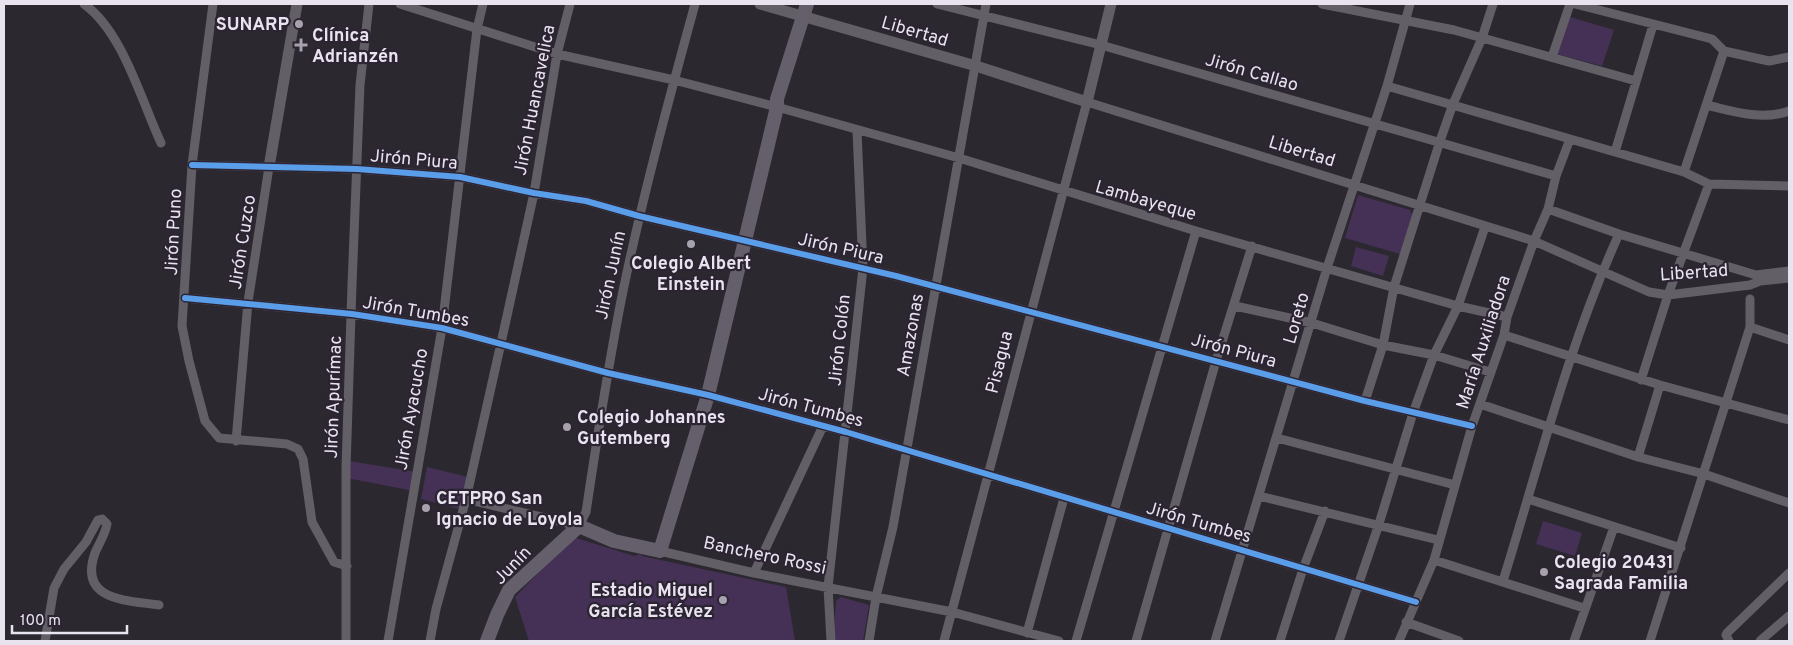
<svg xmlns="http://www.w3.org/2000/svg" width="1793" height="645" viewBox="0 0 1793 645" font-family="Overpass,sans-serif">
	<style>
		.green { fill: #443155 }
		.lines { fill: none; stroke-linecap: round; stroke-linejoin: round }
		.minor { stroke: #635f67; stroke-width: 9 }
		.tertiary { stroke: #635f67; stroke-width: 11 }
		.primary { stroke: #645f6a; stroke-width: 14 }
		.cycleway-casing { stroke: #2c2433; stroke-width: 9 }
		.cycleway { stroke: #5a9eea; stroke-width: 6 }
		.poi-dot { fill: #a6a2ac; stroke: #2c2433; stroke-width: 2 }
		.labels { text-anchor: middle; stroke-width: 4.5; stroke-linejoin: round; paint-order: stroke }
		.poi-label { font-size: 18px; font-weight: bold; fill: #e8e3ee; stroke: #2c2433; text-anchor: start }
		.street-label { font-size: 18px; fill: #e8e3ee; stroke: #2c2433 }
	</style>
	<rect width="100%" height="100%" fill="#2c2830"/>
	<path class="green" d="M 1570,17 L 1614,30 L 1602,66 L 1557,54 Z
		M 1358,195 L 1410,210 L 1413,216 L 1400,254 L 1345,238 Z
		M 1356,247 L 1389,256 L 1383,276 L 1351,266 Z
		M 349,461 L 417,472 L 414,491 L 347,478 Z
		M 427,467 L 468,477 L 459,509 L 421,499 Z
		M 1543,521 L 1582,533 L 1575,556 L 1536,544 Z
		M 573,537 L 634,556 L 641,554 L 642,556 L 786,587 L 795,641 L 529,641 L 515,597 Z
		M 841,597 L 869,605 L 863,641 L 833,641 L 836,601 Z"/>
	<g class="lines">
		<path class="minor" d="M 84,4 C 123,32 141,100 161,143
			M 213,4 L 192,165 L 182,326 L 189,361 L 205,421 L 219,438 L 287,444 L 298,449 L 303,459 L 312,522 L 334,562 L 347,566
			M 400,4 L 557,54 L 674,80 L 777,107 L 959,158 L 1196,231 L 1458,306 L 1507,317
			M 937,4 L 1101,45 L 1556,176
			M 1322,4 L 1454,30 L 1636,81
			M 1575,4 L 1712,39 L 1724,51 L 1684,172
			M 1724,51 L 1769,61 L 1789,57
			M 1552,57 L 1570,4
			M 1387,86 L 1684,172 L 1709,184 L 1789,186
			M 1706,105 C 1733,111 1761,121 1789,111
			M 1615,152 L 1653,25
			M 192,165 L 357,169 L 460,177 L 534,193 L 586,201 L 639,216 L 896,276 L 1365,401 L 1472,426
			M 1548,209 L 1619,234 L 1756,275 L 1760,281
			M 1756,275 L 1789,271
			M 185,298 L 352,314 L 442,328 L 608,373 L 708,395 L 846,432 L 1416,602
			M 1235,306 L 1312,323 L 1383,345 L 1434,355 L 1490,372
			M 1750,327 L 1789,340
			M 1504,335 L 1660,385 L 1789,420
			M 1641,380 L 1668,295 L 1709,184
			M 1365,401 L 1383,345 L 1394,287 L 1440,141 L 1453,104 L 1482,38 L 1493,4
			M 1480,404 L 1638,457 L 1704,474 L 1789,503
			M 1277,438 L 1455,485
			M 236,441 L 248,302 L 269,167
			M 1638,457 L 1660,385
			M 1259,496 L 1438,540
			M 466,499 L 579,526 L 586,512 C 597,439 608,365 623,291 C 643,195 669,99 695,4
			M 1528,499 L 1681,548
			M 660,551 L 754,573 L 952,612 L 1059,641
			M 1434,560 L 1584,608
			M 754,573 L 823,426
			M 1503,581 C 1539,465 1568,346 1619,234
			M 1406,622 L 1459,641
			M 1027,633 L 1064,498
			M 45,641 L 54,588 L 64,569 L 86,542 L 98,520 L 102,519 L 107,524 C 105,535 99,543 95,553 C 78,601 126,600 159,605
			M 346,641 L 346,467 L 352,285 L 360,85 L 369,4
			M 388,641 L 442,328 L 477,29 L 483,4
			M 430,641 L 436,609 L 466,499 L 501,343 L 534,193 L 557,54 L 570,4
			M 831,641 L 828,587 L 863,268 L 857,131
			M 869,641 L 876,597 L 893,527 L 986,4
			M 944,641 L 1087,102 L 1534,241 L 1649,292 L 1668,295 L 1750,285 L 1760,281 L 1789,278
			M 1076,641 L 1196,231
			M 1136,641 L 1216,361 L 1252,246
			M 1215,641 L 1327,268 L 1387,86 L 1410,4
			M 1280,641 L 1303,569 L 1325,511
			M 1339,641 L 1378,527 L 1413,413 L 1434,355 L 1458,306 L 1485,227
			M 1399,641 L 1434,560 L 1472,426 L 1504,335 L 1507,317 L 1534,241 L 1548,209 L 1556,176 L 1570,139
			M 1574,641 L 1614,527
			M 1650,641 L 1750,327 L 1750,299
			M 1729,641 L 1726,635 L 1727,633 L 1789,573
			M 1760,641 L 1789,616"/>
		<path class="tertiary" d="M 760,4 L 976,66 L 1087,102 L 1111,4
			M 269,167 L 297,4"/>
		<path class="primary" d="M 487,641 L 497,615 L 509,590 L 579,526 L 614,541 L 660,551 L 708,395 L 777,107 L 777,99 L 807,4"/>
		<defs>
			<path id="cycleway" d="M 192,165 L 357,169 L 460,177 L 534,193 L 586,201 L 639,216 L 896,276 L 1365,401 L 1472,426
				M 185,298 L 352,314 L 442,328 L 608,373 L 708,395 L 846,432 L 1416,602"/>
		</defs>
		<use href="#cycleway" class="cycleway-casing"/>
		<use href="#cycleway" class="cycleway"/>
	</g>
	<g class="poi-dot">
		<circle cx="299" cy="24" r="5"/>
		<path d="M298.5 37.5h5v5h5v5h-5v5h-5v-5h-5v-5h5z"/>
		<circle cx="691" cy="244" r="5"/>
		<circle cx="567" cy="427" r="5"/>
		<circle cx="426" cy="508" r="5"/>
		<circle cx="1544" cy="572" r="5"/>
		<circle cx="723" cy="600" r="5"/>
	</g>
	<g class="labels">
		<g class="poi-label">
			<text x="289" y="30" text-anchor="end">SUNARP</text>
			<text x="312" y="41">Clínica<tspan x="312" dy="21">Adrianzén</tspan></text>
			<text x="691" y="269" text-anchor="middle">Colegio Albert<tspan x="691" dy="21">Einstein</tspan></text>
			<text x="577" y="423">Colegio Johannes<tspan x="577" dy="21">Gutemberg</tspan></text>
			<text x="436" y="504">CETPRO San<tspan x="436" dy="21">Ignacio de Loyola</tspan></text>
			<text x="1554" y="568">Colegio 20431<tspan x="1554" dy="21">Sagrada Familia</tspan></text>
			<text x="713" y="596" text-anchor="end">Estadio Miguel<tspan x="713" dy="21">García Estévez</tspan></text>
		</g>
		<g class="street-label">
			<text transform="translate(915 31) rotate(16)" y="6">Libertad</text>
			<text transform="translate(1252 72) rotate(16)" y="6">Jirón Callao</text>
			<text transform="translate(534 100) rotate(-79)" y="6">Jirón Huancavelica</text>
			<text transform="translate(1302 151) rotate(17)" y="6">Libertad</text>
			<text transform="translate(414 159) rotate(5)" y="6">Jirón Piura</text>
			<text transform="translate(1146 200) rotate(16)" y="6">Lambayeque</text>
			<text transform="translate(173 232) rotate(-87)" y="6">Jirón Puno</text>
			<text transform="translate(242 242) rotate(-81)" y="6">Jirón Cuzco</text>
			<text transform="translate(841 248) rotate(13)" y="6">Jirón Piura</text>
			<text transform="translate(1694 272) rotate(-4)" y="6">Libertad</text>
			<text transform="translate(610 275) rotate(-78)" y="6">Jirón Junín</text>
			<text transform="translate(416 311) rotate(10)" y="6">Jirón Tumbes</text>
			<text transform="translate(1296 318) rotate(-74)" y="6">Loreto</text>
			<text transform="translate(910 335) rotate(-80)" y="6">Amazonas</text>
			<text transform="translate(839 340) rotate(-84)" y="6">Jirón Colón</text>
			<text transform="translate(1483 342) rotate(-72)" y="6">María Auxiliadora</text>
			<text transform="translate(1234 350) rotate(15)" y="6">Jirón Piura</text>
			<text transform="translate(999 362) rotate(-76)" y="6">Pisagua</text>
			<text transform="translate(333 397) rotate(-88)" y="6">Jirón Apurímac</text>
			<text transform="translate(811 407) rotate(15)" y="6">Jirón Tumbes</text>
			<text transform="translate(411 409) rotate(-80)" y="6">Jirón Ayacucho</text>
			<text transform="translate(1199 522) rotate(16)" y="6">Jirón Tumbes</text>
			<text transform="translate(765 555) rotate(12)" y="6">Banchero Rossi</text>
			<text transform="translate(512 565) rotate(-46)" y="6">Junín</text>
		</g>
	</g>
	<rect width="1793" height="645" fill="none" stroke="#e8e3ee" stroke-width="10"/>
	<path d="M12 625v8h115v-8" fill="none" stroke="#e8e3ee" stroke-width="2.5"/>
	<text x="20" y="625" font-size="15" fill="#e8e3ee" stroke="#2c2433" stroke-width="4" paint-order="stroke">100 m</text>
</svg>
